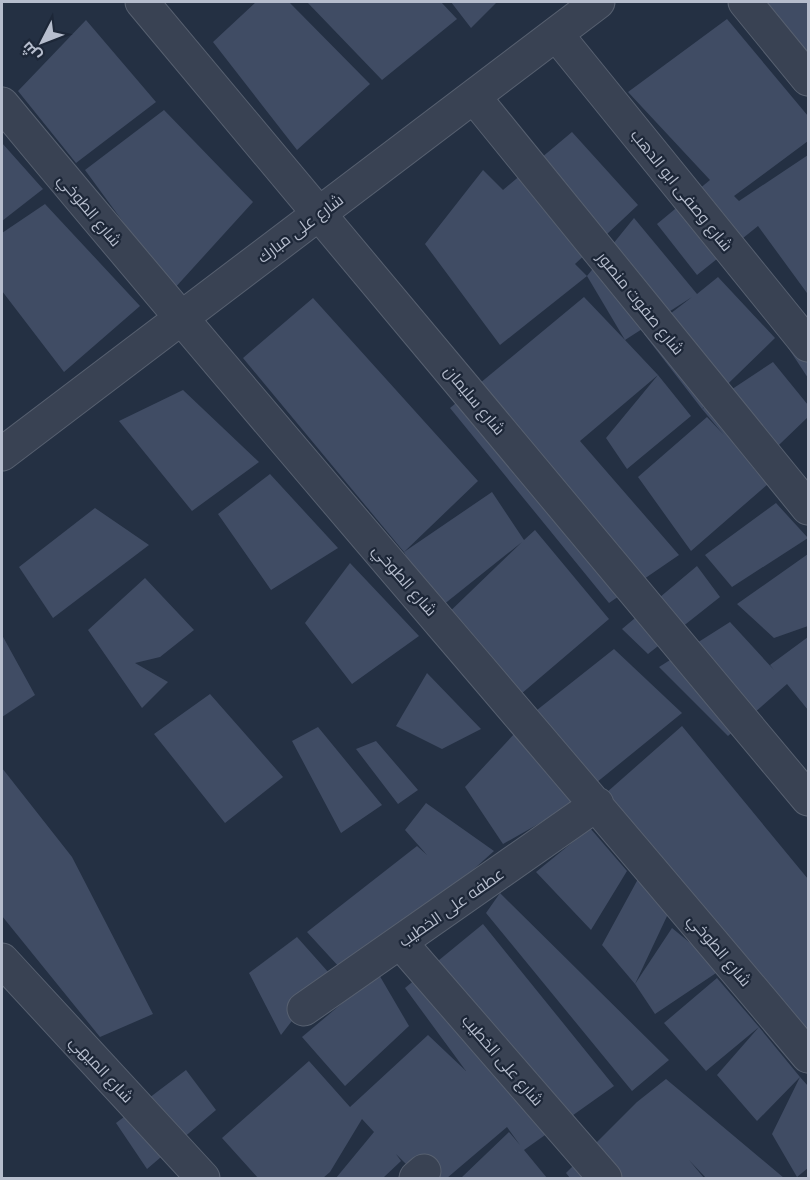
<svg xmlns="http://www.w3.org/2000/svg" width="810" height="1180" viewBox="0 0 810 1180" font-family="Quicksand,Cairo,sans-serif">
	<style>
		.building { fill: #404c64 }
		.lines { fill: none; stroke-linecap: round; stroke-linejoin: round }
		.street-casing { stroke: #576070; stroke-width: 35 }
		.street { stroke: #394253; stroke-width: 33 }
		.labels { text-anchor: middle; stroke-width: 4.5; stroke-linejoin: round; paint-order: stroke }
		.street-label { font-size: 16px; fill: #b6bdcd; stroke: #1d2738 }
	</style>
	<rect width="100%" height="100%" fill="#243043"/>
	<path class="building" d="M 256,2 L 289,2 L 370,84 L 297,150 L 213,42 Z
		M 307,2 L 441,2 L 457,19 L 382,80 Z
		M 451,2 L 497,2 L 471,28 Z
		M 765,2 L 808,2 L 808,60 Z
		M 727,19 L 808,116 L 808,141 L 734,196 L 739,201 L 808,155 L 807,293 L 758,226 L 697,275 L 657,224 L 710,180 L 628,92 Z
		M 86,20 L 156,102 L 76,163 L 18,91 Z
		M 164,110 L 253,202 L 173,290 L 85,170 Z
		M 572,132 L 638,205 L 575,264 L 587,276 L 500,345 L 425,244 L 483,170 L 503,190 Z
		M 2,143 L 43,189 L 2,221 Z
		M 45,204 L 140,306 L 64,372 L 2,291 L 2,233 Z
		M 634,218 L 697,294 L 718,277 L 775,338 L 702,409 L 773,362 L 808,405 L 808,417 L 754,469 L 768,484 L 691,551 L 638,477 L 707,417 L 724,435 L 702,409 L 644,334 L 692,297 L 625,340 L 658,375 L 580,441 L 679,555 L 609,603 L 450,408 L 584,297 L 625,340 L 587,276 Z
		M 313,298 L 478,481 L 404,552 L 492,492 L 524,540 L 535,530 L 609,619 L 521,694 L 440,621 L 522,542 L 433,613 L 404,552 L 243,358 Z
		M 808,329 L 808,378 L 787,346 Z
		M 658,375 L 691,416 L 627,469 L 606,438 Z
		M 183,390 L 259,462 L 192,511 L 119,421 Z
		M 270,474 L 338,548 L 271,590 L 218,514 Z
		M 776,503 L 808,538 L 732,587 L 705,555 Z
		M 95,508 L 149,545 L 53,618 L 19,567 Z
		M 808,554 L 808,626 L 774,638 L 737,604 Z
		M 350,563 L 419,636 L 352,684 L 305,623 Z
		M 697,566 L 720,597 L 648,654 L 622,629 Z
		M 145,578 L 194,630 L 160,657 L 135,663 L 168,682 L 142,708 L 88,630 Z
		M 730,622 L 774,670 L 770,665 L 808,637 L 808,710 L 787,684 L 728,736 L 659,667 Z
		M 2,635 L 35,695 L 2,717 Z
		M 614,649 L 682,713 L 591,787 L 537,710 Z
		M 427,673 L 481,729 L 442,749 L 396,726 Z
		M 210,694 L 283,777 L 225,823 L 154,734 Z
		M 682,726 L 808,879 L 808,1046 L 606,793 Z
		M 318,727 L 382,805 L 341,833 L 292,741 Z
		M 515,733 L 577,802 L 503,844 L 465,787 Z
		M 376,741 L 418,790 L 398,804 L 356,749 Z
		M 2,768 L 72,857 L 153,1014 L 100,1037 L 2,916 Z
		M 426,803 L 494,851 L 454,887 L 340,968 L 307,932 L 417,846 L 427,855 L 405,830 Z
		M 590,828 L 627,871 L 591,930 L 536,872 Z
		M 638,879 L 668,914 L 635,984 L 602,945 Z
		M 500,893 L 669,1060 L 632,1091 L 486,913 Z
		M 483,924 L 614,1086 L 524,1150 L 547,1178 L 461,1178 L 509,1132 L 520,1145 L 507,1127 L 447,1178 L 420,1178 L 396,1154 L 401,1161 L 383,1178 L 336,1178 L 374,1132 L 362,1119 L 330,1172 L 323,1178 L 258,1178 L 222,1138 L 309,1061 L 350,1107 L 428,1035 L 466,1071 L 405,988 Z
		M 672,928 L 722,969 L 655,1014 L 635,984 Z
		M 297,937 L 329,973 L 281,1035 L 249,973 Z
		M 378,973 L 409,1026 L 345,1086 L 302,1037 Z
		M 717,978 L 759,1027 L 800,1077 L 757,1121 L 717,1075 L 759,1027 L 706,1071 L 664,1023 Z
		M 186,1070 L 216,1110 L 147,1169 L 116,1123 Z
		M 800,1077 L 808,1086 L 808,1168 L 797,1177 L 772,1134 Z
		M 666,1079 L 784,1178 L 706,1178 L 689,1160 L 704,1178 L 570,1178 L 566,1173 L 637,1102 Z"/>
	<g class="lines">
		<defs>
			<path id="street" d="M 142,2 L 808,799
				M 745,2 L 808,79
				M 556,34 L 808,345
				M 474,97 L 808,508
				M 2,104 C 267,424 541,737 808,1056
				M 2,454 L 598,2
				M 400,942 L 605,1178
				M 2,960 L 203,1178
				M 304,1009 L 597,804
				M 416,1178 L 424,1171"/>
		</defs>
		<use href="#street" class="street-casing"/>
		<use href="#street" class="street"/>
	</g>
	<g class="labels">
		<g class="street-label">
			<text transform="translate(682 190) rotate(51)" y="6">شارع وصفى ابو الدهب</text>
			<text transform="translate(90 210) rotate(50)" y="6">شارع الطوخي</text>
			<text transform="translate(300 228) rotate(-37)" y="6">شارع على مبارك</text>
			<text transform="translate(641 303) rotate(51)" y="6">شارع صفوت منصور</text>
			<text transform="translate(475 400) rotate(50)" y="6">شارع سليمان</text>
			<text transform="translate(405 580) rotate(49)" y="6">شارع الطوخي</text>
			<text transform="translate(451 907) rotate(-35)" y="6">عطفه على الخطيب</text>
			<text transform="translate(720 950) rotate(50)" y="6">شارع الطوخي</text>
			<text transform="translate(503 1060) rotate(49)" y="6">شارع على الخطيب</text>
			<text transform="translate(102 1069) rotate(47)" y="6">شارع الميهي</text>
		</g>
	</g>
	<rect width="810" height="1180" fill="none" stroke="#b6bdcd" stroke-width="6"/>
	<g transform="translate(42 42) rotate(228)" stroke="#1d2738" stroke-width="4.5" paint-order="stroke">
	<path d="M0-4.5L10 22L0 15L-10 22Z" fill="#b6bdcd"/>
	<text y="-9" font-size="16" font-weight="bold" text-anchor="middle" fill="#b6bdcd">ش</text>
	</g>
</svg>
